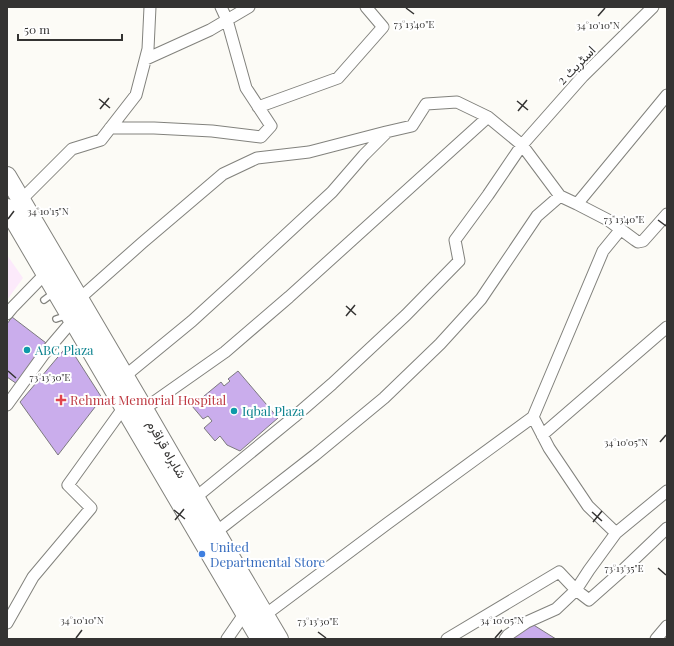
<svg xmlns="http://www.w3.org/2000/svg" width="674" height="646" viewBox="0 0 674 646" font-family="'Playfair Display',Vazirmatn,serif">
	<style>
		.commercial { fill: #fceafb }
		.building { fill: #caadec; stroke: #7c7a7e }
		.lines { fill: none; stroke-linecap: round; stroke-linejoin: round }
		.service-casing { stroke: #82827d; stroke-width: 8 }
		.minor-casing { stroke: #82827d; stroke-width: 13 }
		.trunk-casing { stroke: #82827d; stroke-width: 20 }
		.service { stroke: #fff; stroke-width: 5.5 }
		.minor { stroke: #fff; stroke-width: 11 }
		.trunk { stroke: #fff; stroke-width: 18 }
		.ticks { fill: none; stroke: #343332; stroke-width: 1.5 }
		.culture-dot { fill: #0f9aa8; stroke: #fff; stroke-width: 1.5 }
		.health-dot { fill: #e0444e; stroke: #fff; stroke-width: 1.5 }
		.shop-dot { fill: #3f7fe0; stroke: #fff; stroke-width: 1.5 }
		.labels { text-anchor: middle; stroke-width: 4; stroke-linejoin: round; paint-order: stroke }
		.street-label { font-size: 13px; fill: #343332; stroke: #fff }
		.culture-label { font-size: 13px; fill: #0d838f; stroke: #fff; text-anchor: start }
		.health-label { font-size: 13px; fill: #be3a42; stroke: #fff; text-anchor: start }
		.shop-label { font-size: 13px; fill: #366cbe; stroke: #fff; text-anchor: start }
		.ticks-label { font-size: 10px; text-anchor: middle; fill: #343332; stroke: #fff; stroke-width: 4; stroke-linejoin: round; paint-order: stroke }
	</style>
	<rect width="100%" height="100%" fill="#fcfbf6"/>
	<path class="commercial" d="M 7,255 L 23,278 L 7,300 Z"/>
	<path class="building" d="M 12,317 L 50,346 L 20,386 L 7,377 L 7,324 Z
		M 68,345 L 102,398 L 58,455 L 20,402 Z
		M 238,371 L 278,418 L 240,451 L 227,445 L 220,436 L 215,441 L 204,428 L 212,421 L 208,416 L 203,419 L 192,406 L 221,382 L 224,386 L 230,381 L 228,379 Z
		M 532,624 L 556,639 L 512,639 Z"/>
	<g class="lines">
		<defs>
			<path id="service" d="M 44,300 L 52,294 L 53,293
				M 56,319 L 65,316 L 68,317"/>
			<path id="minor" d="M 146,59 L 210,30 L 249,7
				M 258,107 L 338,78 L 383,27 L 366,7
				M 110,128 L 154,128 L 212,131 L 261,137 L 271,126 L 246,88 L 227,20 L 221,7
				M 21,200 L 72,149 L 101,140 L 136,95 L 148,49 L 150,7
				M 577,204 L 667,95
				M 79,299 L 142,243 L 223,174 L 257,158 L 309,152 L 386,132 L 412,126 L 426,104 L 457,102 L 488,117 L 522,145 L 560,196 L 577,204 L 608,220 L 635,240 L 638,242 L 643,241 L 667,214
				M 7,314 L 12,308 L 46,273
				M 125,376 L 192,321 L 237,280 L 332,192 L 364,155 L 386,133
				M 7,405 L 44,354 L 73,320
				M 144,409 L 225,352 L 289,297 L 488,117
				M 533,417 L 549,448 L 588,506 L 616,533
				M 542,435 L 667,327
				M 195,498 L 294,417 L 332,384 L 406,315 L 459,261 L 455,240 L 488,195 L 522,145 L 583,76 L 653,7
				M 216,532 L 315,455 L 384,398 L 440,344 L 481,299 L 537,216 L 560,196
				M 265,615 L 388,523 L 533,417 L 603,251 L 621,229
				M 7,623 L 33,577 L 91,508 L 68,485 L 124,407
				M 227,639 L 245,613
				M 447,639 L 559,572 L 576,590 L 589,600 L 624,569 L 667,528
				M 505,639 L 508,635 L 527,622 L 556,609 L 576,590 L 589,570 L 616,533 L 667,491
				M 656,639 L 667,626"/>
			<path id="trunk" d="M 7,176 L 144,409 L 192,492 L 279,639
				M 7,208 L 260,639"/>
		</defs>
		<use href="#service" class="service-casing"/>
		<use href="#minor" class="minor-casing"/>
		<use href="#trunk" class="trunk-casing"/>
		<use href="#service" class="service"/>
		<use href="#minor" class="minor"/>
		<use href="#trunk" class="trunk"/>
	</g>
	<path class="ticks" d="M 406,8 L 414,14M 598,16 L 605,8M 99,99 L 110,108M 517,101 L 528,110M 100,109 L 109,98M 518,111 L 527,100M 8,219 L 14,211M 658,220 L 666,226M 346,306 L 356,315M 346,316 L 355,305M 8,371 L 16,378M 660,442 L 666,435M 174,510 L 185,519M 592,512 L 602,521M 175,520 L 184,509M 593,522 L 602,511M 658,568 L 666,575M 318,632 L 326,638M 76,638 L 82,630M 495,638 L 502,630"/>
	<g class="culture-dot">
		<circle cx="27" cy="350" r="4"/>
		<circle cx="234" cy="411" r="4"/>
	</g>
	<path class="health-dot" d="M59 394h4v4h4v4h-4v4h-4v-4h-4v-4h4z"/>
	<circle class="shop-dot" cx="202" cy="554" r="4"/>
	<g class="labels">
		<g class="street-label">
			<text transform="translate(576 65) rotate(-46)" y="5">اسٹریٹ 2</text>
			<text transform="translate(167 449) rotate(60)" y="5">شاہراہ قراقرم</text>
		</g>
		<g class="culture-label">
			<text x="35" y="355">ABC Plaza</text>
			<text x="242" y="416">Iqbal Plaza</text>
		</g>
		<g class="health-label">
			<text x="70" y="405">Rehmat Memorial Hospital</text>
		</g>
		<g class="shop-label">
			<text x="210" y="552">United<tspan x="210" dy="15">Departmental Store</tspan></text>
		</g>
	</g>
	<g class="ticks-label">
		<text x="414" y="28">73°13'40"E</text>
		<text x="598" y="29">34°10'10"N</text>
		<text x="48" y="215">34°10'15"N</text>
		<text x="624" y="223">73°13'40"E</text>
		<text x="50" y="381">73°13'30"E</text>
		<text x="626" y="446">34°10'05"N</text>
		<text x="624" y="572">73°13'35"E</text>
		<text x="82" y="624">34°10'10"N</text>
		<text x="502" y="624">34°10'05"N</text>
		<text x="318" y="625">73°13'30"E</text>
	</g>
	<rect width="674" height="646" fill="none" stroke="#343332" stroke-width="16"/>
	<path d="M18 34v6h104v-6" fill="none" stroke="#343332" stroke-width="2"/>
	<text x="24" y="34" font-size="12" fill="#343332" stroke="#ffffff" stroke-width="3" paint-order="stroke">50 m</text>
</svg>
